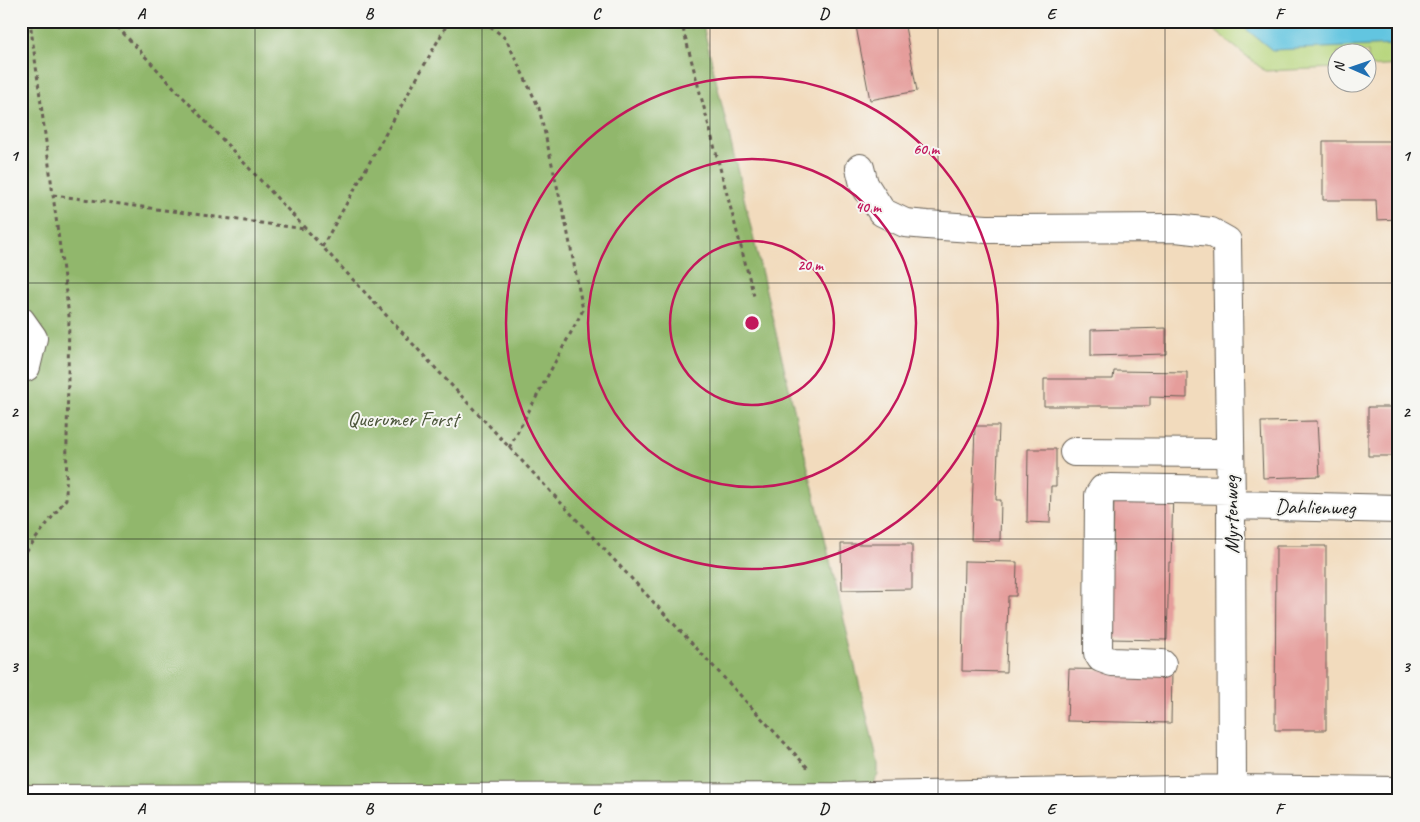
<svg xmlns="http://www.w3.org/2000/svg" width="1420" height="822" viewBox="0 0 1420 822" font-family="Caveat,sans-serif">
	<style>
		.green { fill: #b7d67d; stroke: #6a794c }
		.forest { fill: #91b76c; stroke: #566a44 }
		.water { fill: #62c5e0; stroke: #3f707e }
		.building { fill: #e59d9b }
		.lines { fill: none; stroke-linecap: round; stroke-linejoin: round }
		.minor-casing { stroke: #675f54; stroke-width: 30 }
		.path { stroke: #675f54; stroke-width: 3; stroke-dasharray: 4 4; stroke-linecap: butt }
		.minor { stroke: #fff; stroke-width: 28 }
		.grid { fill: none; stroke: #1c1c1c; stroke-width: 1; stroke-opacity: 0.55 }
		.ring { fill: none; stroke: #c2185b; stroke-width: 2.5 }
		.labels { text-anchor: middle; stroke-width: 4; stroke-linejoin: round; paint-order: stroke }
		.park-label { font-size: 21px; fill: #4a5439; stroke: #f6f6f2 }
		.street-label { font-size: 21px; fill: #1c1c1c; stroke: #f6f6f2 }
		.centre { fill: #c2185b; stroke: #f6f6f2; stroke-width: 2.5 }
		.ring-label { font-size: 15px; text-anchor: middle; font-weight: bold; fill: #c2185b; stroke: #f6f6f2; stroke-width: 4; stroke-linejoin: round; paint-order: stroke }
		.neatline { fill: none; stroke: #1c1c1c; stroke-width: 2 }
		.grid-label { font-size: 16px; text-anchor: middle; font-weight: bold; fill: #1c1c1c }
	</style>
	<rect width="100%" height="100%" fill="#f6f6f2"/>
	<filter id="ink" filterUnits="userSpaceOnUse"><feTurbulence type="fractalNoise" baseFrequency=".02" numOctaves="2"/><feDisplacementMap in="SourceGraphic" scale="10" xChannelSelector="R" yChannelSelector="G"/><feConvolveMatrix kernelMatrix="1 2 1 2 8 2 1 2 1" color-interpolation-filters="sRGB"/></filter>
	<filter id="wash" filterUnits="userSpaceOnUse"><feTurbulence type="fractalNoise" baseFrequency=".0096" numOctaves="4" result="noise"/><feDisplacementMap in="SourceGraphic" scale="20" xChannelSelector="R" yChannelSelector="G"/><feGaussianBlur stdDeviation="1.12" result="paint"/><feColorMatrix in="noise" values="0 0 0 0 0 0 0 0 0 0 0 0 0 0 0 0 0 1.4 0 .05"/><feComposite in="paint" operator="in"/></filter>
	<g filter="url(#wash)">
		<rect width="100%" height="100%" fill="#f2dbbd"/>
		<path class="green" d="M 1203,21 L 1399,21 L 1399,65 L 1368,67 L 1368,52 L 1338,52 L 1337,68 L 1265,71 Z"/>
		<path class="forest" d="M 21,21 L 702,21 L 878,763 L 878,775 L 862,801 L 21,801 Z"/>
		<path class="water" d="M 1236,21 L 1399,21 L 1399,40 L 1396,45 L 1272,50 Z"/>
		<g id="blocks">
			<path class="building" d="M 855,21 L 904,21 L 917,91 L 870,100 Z
				M 1323,141 L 1399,141 L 1399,219 L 1377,220 L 1376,200 L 1323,200 Z
				M 1166,328 L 1166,354 L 1091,356 L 1091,330 Z
				M 1114,371 L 1187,372 L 1187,398 L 1150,397 L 1150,406 L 1044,406 L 1044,379 L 1113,379 Z
				M 1368,407 L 1399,407 L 1399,456 L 1368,456 Z
				M 1317,421 L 1320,476 L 1263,478 L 1261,422 Z
				M 975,426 L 999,426 L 996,500 L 1001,500 L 1000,541 L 971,540 Z
				M 1028,449 L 1056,449 L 1056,486 L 1051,486 L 1050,523 L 1027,522 Z
				M 1114,491 L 1173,492 L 1171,562 L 1169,562 L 1167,640 L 1109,639 L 1110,562 L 1113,562 Z
				M 841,544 L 912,544 L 912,589 L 842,590 Z
				M 1276,546 L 1326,546 L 1326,730 L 1275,730 Z
				M 964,561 L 1017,562 L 1016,596 L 1008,596 L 1006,672 L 962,671 Z
				M 1069,669 L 1172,671 L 1171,723 L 1067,721 Z"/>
		</g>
	</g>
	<g filter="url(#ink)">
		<use href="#blocks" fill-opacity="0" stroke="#675f54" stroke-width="1"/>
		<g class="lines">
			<defs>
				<path id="minor" d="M 860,168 L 864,184 L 882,212 L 905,223 L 927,225 L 987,229 L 1176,228 L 1211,232 L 1227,241 L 1231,505 L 1232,789
					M 21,321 L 33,338 L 26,367 L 21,369
					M 1074,452 L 1230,453
					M 1231,505 L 1399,509
					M 1162,664 L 1112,662 L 1101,658 L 1098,653 L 1099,495 L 1103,489 L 1110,488 L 1231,490
					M 21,799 L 835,797 L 871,796 L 1232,789 L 1399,791"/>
			</defs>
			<use href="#minor" class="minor-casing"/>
			<path class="path" d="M 112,21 L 809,769
				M 484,21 L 506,39 L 539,108 L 567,229 L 583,310 L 509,448
				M 681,21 L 754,296
				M 53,195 L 305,229
				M 322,247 L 449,21
				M 21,558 L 66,499 L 69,316 L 30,21"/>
			<use href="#minor" class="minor"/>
		</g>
	</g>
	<path class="grid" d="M 255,21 L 255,801M 482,21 L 482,801M 710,21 L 710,801M 938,21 L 938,801M 1165,21 L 1165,801M 21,283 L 1399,283M 21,539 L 1399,539"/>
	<g class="ring">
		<circle cx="752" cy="323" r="82"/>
		<circle cx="752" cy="323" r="164"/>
		<circle cx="752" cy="323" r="246"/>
	</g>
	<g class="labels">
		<g class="park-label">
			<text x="403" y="426">Querumer Forst</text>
		</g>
		<g class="street-label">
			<text transform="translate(1315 507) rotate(1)" y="7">Dahlienweg</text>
			<text transform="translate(1231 515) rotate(-91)" y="7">Myrtenweg</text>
		</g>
	</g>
	<circle cx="752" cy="323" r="8" class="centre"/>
	<g class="ring-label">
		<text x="926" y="154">60 m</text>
		<text x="868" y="212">40 m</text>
		<text x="810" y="270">20 m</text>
	</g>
	<rect width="1420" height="822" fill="none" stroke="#f6f6f2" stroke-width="55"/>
	<g transform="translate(1352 68) rotate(272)"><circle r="24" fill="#f6f6f2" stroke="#9f9f9c"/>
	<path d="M0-4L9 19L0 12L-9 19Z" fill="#1f6fb2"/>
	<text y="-8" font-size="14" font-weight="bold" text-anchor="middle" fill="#1c1c1c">N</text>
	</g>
	<rect x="28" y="28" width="1364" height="766" class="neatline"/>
	<g class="grid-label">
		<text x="141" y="19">A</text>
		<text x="369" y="19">B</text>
		<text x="596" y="19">C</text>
		<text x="824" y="19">D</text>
		<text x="1051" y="19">E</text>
		<text x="1279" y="19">F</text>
		<text x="14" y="161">1</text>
		<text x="1406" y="161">1</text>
		<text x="14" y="417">2</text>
		<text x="1406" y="417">2</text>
		<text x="14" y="672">3</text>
		<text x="1406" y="672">3</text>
		<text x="141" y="814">A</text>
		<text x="369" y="814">B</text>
		<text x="596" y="814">C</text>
		<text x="824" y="814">D</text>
		<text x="1051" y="814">E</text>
		<text x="1279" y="814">F</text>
	</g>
</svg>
